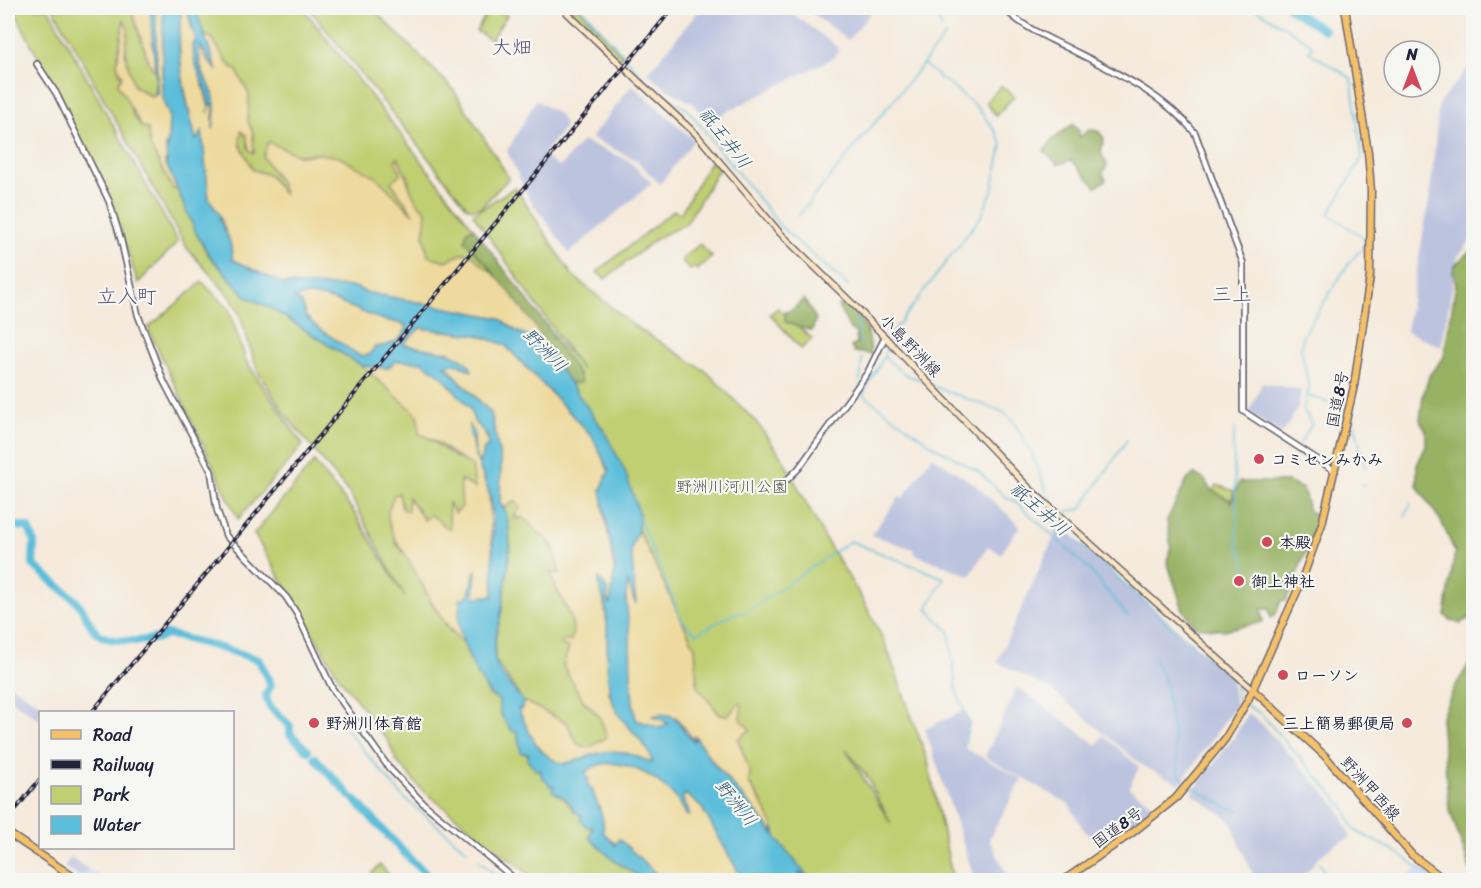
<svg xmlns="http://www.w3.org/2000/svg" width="1481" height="888" viewBox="0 0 1481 888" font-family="Sriracha,'Klee One',sans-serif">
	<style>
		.built { fill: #d3d9f9 }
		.industrial { fill: #bcc3de }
		.green { fill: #c0cf72; stroke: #717856; stroke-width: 1.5; fill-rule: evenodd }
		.forest { fill: #98b264; stroke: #5d6a50; stroke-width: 1.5 }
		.sand { fill: #eeda9e; stroke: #887e6c; stroke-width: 1.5 }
		.water { fill: #5bbeda; stroke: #3e708a; stroke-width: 1.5; fill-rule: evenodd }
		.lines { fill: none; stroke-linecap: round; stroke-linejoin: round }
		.stream { stroke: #5bbeda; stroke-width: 1.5 }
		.river { stroke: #5bbeda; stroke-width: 8 }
		.tertiary-casing { stroke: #6c6873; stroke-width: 8 }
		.secondary-casing { stroke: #6c6873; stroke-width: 8 }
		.primary-casing { stroke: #6c6873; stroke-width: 9 }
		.trunk-casing { stroke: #6c6873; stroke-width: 9 }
		.tertiary { stroke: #fff; stroke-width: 4.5 }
		.secondary { stroke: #fbe6c3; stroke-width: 5 }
		.primary { stroke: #f4c16a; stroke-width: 6 }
		.trunk { stroke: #f4c16a; stroke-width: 6 }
		.rail-casing { stroke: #22223b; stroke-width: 4 }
		.rail { stroke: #f6f6f2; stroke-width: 1.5; stroke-dasharray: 4.5; stroke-linecap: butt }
		.poi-dot { fill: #d1495b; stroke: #f6f6f2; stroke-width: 2 }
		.labels { text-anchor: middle; stroke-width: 4.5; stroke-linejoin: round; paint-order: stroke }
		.street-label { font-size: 16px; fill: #22223b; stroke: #f6f6f2 }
		.poi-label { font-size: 16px; font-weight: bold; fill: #22223b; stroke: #f6f6f2; text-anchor: start }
		.park-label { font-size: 16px; fill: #51564c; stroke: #f6f6f2 }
		.water-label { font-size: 18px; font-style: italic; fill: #365973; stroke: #f6f6f2 }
		.quarter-label { font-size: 20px; fill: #5c5476; stroke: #f6f6f2 }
	</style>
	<rect width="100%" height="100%" fill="#f6f6f2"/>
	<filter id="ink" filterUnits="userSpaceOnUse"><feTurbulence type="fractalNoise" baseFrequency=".0167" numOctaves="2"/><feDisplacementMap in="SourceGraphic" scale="12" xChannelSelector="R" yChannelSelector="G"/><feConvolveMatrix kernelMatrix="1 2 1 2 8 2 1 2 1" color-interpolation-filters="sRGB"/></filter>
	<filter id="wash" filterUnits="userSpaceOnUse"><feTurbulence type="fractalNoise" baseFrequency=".008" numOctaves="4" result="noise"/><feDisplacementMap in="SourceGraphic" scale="24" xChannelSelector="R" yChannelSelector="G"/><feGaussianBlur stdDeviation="1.35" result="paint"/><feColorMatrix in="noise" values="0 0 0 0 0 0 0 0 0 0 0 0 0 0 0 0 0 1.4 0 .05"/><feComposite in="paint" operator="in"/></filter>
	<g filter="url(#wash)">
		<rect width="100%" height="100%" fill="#f5eadb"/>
		<path class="built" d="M 1420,868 L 1436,880 L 1400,880 Z
			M 88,869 L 106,880 L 85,880 L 82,878 Z"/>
		<path class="industrial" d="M 701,8 L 785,8 L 840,49 L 833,58 L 707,122 L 693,103 L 668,90 L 648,73 Z
			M 805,8 L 875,8 L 848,40 Z
			M 1473,62 L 1473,238 L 1458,256 L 1441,347 L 1406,331 L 1430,195 L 1439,103 Z
			M 632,85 L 694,140 L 660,184 L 636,160 L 591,138 Z
			M 536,100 L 560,115 L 565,127 L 544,153 L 551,162 L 560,167 L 582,141 L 628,160 L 652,183 L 569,253 L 529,198 L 507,151 Z
			M 1262,383 L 1301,390 L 1298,408 L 1282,434 L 1249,413 Z
			M 932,456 L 974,484 L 1020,526 L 1001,554 L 988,546 L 970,576 L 915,554 L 913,549 L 871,535 L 900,496 L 903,498 Z
			M 1059,526 L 1230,677 L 1236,705 L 1180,784 L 1143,766 L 1053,691 L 997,662 Z
			M 8,683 L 52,712 L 40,712 L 40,720 L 8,698 Z
			M 1017,687 L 1097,745 L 1103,735 L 1120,750 L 1139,767 L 1129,788 L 1156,806 L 1151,814 L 1107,845 L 1085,832 L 1069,804 L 985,757 Z
			M 965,710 L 970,724 L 963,742 L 966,749 L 1022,779 L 989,839 L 1010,880 L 975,880 L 925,729 Z
			M 1248,713 L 1258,720 L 1338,807 L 1351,838 L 1334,845 L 1318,858 L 1301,880 L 1255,880 L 1230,820 L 1194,795 L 1193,791 L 1235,736 Z
			M 71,857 L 88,869 L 82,878 L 64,867 Z"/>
		<path class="green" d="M 13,8 L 48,8 L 178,242 L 138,283 L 111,202 Z
			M 53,8 L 131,8 L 149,63 L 156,73 L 155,91 L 152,97 C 147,92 140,90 135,86 C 124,76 127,35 124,19 L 117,64 L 133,115 L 141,126 L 149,129 L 173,188 L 177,189 L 196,233 L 209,256 L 247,297 L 272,309 L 362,366 L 419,415 L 426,436 L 456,458 L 472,464 L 476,489 L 461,480 L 462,507 L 455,513 L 449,504 L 450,530 L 425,520 L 409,498 L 408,512 L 402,509 L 399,494 L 395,542 L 410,560 L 431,602 L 449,630 L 463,642 L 489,695 L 499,700 L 517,730 L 521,752 L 529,754 L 550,786 L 552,784 L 576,813 L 581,814 L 581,821 L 587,827 L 593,827 L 589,837 L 614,860 L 644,880 L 536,880 L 421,789 L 396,760 L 389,742 L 339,677 L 254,534 L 314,462 L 354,512 L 405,597 L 349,493 L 284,413 L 257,370 L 239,312 L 231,298 L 187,248 Z
			M 195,8 L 303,8 L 474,229 L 467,230 L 492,272 L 480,265 L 474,256 L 464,253 L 446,261 L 428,256 L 424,238 L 426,211 C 413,200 409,191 408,175 L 402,173 L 417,217 L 400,203 L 320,154 L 263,157 L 281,183 L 285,197 L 269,175 L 253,170 L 240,144 L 240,131 L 246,135 L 249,150 L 253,134 L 248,121 L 248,95 L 237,71 L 227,63 L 212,38 L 204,35 Z
			M 309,8 L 372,8 L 453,89 L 509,178 L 481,207 L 473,209 L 467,207 Z
			M 490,8 L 507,15 L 491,40 L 476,31 Z
			M 572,8 L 579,8 L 623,57 L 617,60 L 569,10 Z
			M 1001,86 L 1014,96 L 996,116 L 986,102 Z
			M 710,162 L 720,167 L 686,224 L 657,238 L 605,279 L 597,272 L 674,210 L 680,214 Z
			M 515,187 L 572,275 L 634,326 L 706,371 L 757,423 L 783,459 L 827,542 L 863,600 L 885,643 L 928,762 L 953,880 L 804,880 L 799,876 L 798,873 L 806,875 L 777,839 L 761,800 L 749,783 L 750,772 L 738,739 L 740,704 L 728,715 L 720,715 L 697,686 L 695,648 L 638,530 L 639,513 L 603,429 L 568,383 L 581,383 L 579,375 L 551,337 L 553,334 L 582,370 L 473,214 ZM 846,749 L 868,778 L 891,824 Z
			M 700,244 L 712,257 L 697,270 L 694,267 L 690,270 L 682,261 L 683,258 Z
			M 202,282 L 229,309 L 246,361 L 303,445 L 238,519 L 148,328 Z
			M 778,308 L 812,339 L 801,349 L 770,314 Z
			M 1217,485 L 1234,491 L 1231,500 L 1212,491 Z
			M 515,501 L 521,508 L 515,515 L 517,519 L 523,517 C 547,539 555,542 560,576 L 551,572 C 555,598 580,615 571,642 L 562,641 L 569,647 L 583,700 L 600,717 L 607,737 L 589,749 L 577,744 L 567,723 L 523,701 L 495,660 L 496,633 L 503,603 L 509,558 L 510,541 L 504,508 Z
			M 380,865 L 394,880 L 378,880 L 372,873 Z"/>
		<path class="forest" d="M 1073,124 L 1078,129 L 1080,137 L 1089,130 L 1098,131 L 1104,138 L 1101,153 L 1107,165 L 1103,173 L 1106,180 L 1096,187 L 1071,160 L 1058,165 L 1044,151 L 1052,140 Z
			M 474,229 L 553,334 L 552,337 L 579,375 L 581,383 L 568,383 L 539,333 L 490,268 L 465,241 L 467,230 Z
			M 1473,248 L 1474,615 L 1460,624 L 1449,619 L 1445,615 L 1455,552 L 1441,521 L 1417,486 L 1417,465 L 1426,446 L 1426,431 L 1420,420 L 1423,395 L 1430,374 L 1444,357 L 1456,284 L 1453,272 L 1455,265 Z
			M 804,299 L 816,319 L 812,331 L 785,322 L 785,312 L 792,310 Z
			M 844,305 C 866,317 869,331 871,354 L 854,352 L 851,347 L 857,343 L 856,333 L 850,329 L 838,306 Z
			M 1194,474 L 1204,479 L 1210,489 L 1232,502 L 1239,482 L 1288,482 L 1303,489 L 1309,511 L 1319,518 L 1286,601 L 1281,601 L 1275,616 L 1271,618 L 1269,609 L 1261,609 L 1263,622 L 1224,630 L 1196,627 L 1183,610 L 1167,561 L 1171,547 L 1167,520 L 1187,480 Z
			M 1473,658 L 1474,877 L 1473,877 L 1449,808 L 1441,719 L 1454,688 Z"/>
		<path class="sand" d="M 131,8 L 150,8 L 156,73 L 149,63 Z
			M 155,8 L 163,8 L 162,98 L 169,115 L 168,149 L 166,147 L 167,163 L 165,162 L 177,189 L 173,189 L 150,146 L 148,129 L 141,126 L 118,84 L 122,76 L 117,64 L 124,19 L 128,30 L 125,54 L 134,86 L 152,97 L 157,93 Z
			M 182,8 L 187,8 L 192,30 L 196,39 L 192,46 L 209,108 L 211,103 L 214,106 L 213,120 C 220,92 194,73 200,44 L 204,56 L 216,69 L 204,35 L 212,38 L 227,63 L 237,71 L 249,95 L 248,121 L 253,134 L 254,153 L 249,150 L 246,135 L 241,131 L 240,144 L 253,170 L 269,175 L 284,195 L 281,183 L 263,157 L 268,142 L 301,156 L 320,154 L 339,157 L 376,177 L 414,215 L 391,182 L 401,173 L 395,160 L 398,158 C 409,177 408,196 426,211 L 424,238 L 428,256 L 446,261 L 464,253 L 474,256 C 479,265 484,265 491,272 C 505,283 556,353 560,369 L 539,340 L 518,332 L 499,318 L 365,292 L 355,287 L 283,284 L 233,260 L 230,242 L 219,214 L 209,199 L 201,133 L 196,140 C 186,99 174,50 182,8 Z
			M 308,295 C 335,297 358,312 384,320 C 392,322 400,322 407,326 C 403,342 389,346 375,347 L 369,355 L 360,356 L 318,328 L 305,316 L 302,303 L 293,298 Z
			M 420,328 L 478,335 L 505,345 L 592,436 L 609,472 C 588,502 627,564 610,605 L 600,579 L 609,635 L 609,693 L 617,712 L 650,752 L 652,764 C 616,743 600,753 564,764 C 537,757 527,730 517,707 L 522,709 L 523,701 L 567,723 L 577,744 L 589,748 L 607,737 L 600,717 L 583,700 L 563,666 L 569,648 L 561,644 L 562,641 L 571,641 C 580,614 555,598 551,572 L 560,575 L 553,546 L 523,517 L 514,519 L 520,508 L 516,501 L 504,508 L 500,503 L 501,463 L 491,413 L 444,363 L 456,364 L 472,371 L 449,351 L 431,351 L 403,344 Z
			M 395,360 L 422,362 L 442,376 L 470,408 L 489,442 L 481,462 L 477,460 L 489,493 L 494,586 L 493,596 L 474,597 L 476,571 L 474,572 C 471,595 456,616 463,642 C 438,620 427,592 411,564 C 402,547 388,534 388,513 C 389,508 392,500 394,495 L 399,493 L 402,509 L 408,511 L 408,497 L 424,520 L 431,515 L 450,530 L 448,502 L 455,513 L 462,507 L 460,480 L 475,488 L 472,465 C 453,457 437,438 419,434 L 418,415 L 362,366 L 388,368 Z
			M 638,530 L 695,648 L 697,686 L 720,715 L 728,715 L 740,703 L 742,706 L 740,718 L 750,730 L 738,739 L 750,772 L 749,784 C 757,795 775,821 773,834 C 750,800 717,773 696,737 L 695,741 L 676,717 L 654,718 L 662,718 L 668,723 L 660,728 L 636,720 L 629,689 L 630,637 L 625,596 L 628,581 L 634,601 L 631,549 Z
			M 609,762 C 638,765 676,787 686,815 L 689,810 L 682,798 L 686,794 L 702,808 L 743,880 L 663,880 L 637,856 L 616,845 L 603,832 L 586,778 L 586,772 L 592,767 Z"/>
		<path class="water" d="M 150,8 L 155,8 L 156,14 L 157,93 L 152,97 L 155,91 L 156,80 Z
			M 163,8 L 182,8 C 174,50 185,99 196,140 L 202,131 L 209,199 L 219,214 L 220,220 L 230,242 L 233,260 L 283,284 L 355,287 L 365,292 L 499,318 L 518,332 L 539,340 L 603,429 L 625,471 L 639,513 L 638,530 L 631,549 L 636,604 L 628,582 C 623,601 630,620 630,639 C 631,668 630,691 636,720 L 660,728 L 668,723 L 653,716 C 682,709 677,729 694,741 L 695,736 C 716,773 749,799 773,834 L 774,828 L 777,839 L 808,877 L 799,873 L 804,880 L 743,880 L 702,808 L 686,794 L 682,798 L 690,816 L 686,815 C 675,784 616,746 586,772 L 586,778 L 589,778 L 588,786 L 592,788 C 595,802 606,817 603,832 L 615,845 L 619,839 L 663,880 L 644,880 L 613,860 L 589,837 L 593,827 L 587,827 L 581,821 L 581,815 L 576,813 L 568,800 L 552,791 L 554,786 L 550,786 L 541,776 L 541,770 L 537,771 L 527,760 L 529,754 L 521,753 L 517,731 L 513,732 C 505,722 497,713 499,700 C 484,695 463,647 460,630 C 458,621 459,611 460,601 L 461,598 L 465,598 L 470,593 L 476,569 L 474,597 L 493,596 L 494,586 C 490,557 497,519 489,492 C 481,469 471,449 469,425 L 474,432 L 475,457 L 480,462 L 484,449 L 488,447 L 488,436 L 474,421 L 470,408 L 442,376 L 422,362 L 395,361 L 388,368 L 362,366 L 272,309 L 247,297 L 209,255 L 196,233 L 165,161 L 167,162 L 166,145 L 168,148 L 169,115 L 162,98 ZM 308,295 C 335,297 358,312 384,320 C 392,322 400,322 407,326 C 403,342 389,346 375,347 L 369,355 L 360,356 L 318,328 L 305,316 L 302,303 L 293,298 ZM 420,328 L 478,335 L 505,345 L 592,436 L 609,471 L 601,490 L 615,568 L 610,604 L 607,600 L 608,591 L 599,578 C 597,589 603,594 605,604 C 611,639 601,679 616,710 C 624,726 653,748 652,763 C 610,743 605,752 564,764 C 537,757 528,730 518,708 L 522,709 L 523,701 C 514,689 497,673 495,658 C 492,639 501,622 503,603 C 506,578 518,525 500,503 L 501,463 L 491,413 L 444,365 L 456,364 L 472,371 C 466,349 422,350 403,344 Z
			M 187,8 L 195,8 L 217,71 L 200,45 C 195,69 204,72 212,91 C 217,103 214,118 213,130 L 214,106 L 211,104 L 208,113 C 215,88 184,65 196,38 Z"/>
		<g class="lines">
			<path class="stream" d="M 582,8 L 653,89 L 687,109 L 781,227 L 848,286
				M 1254,8 L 1310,43 L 1312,47 L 1309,52 L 1351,78 L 1362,158 L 1329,214 L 1363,237 L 1366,244 L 1349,263 L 1303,335 L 1301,348 L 1309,388 L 1303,409 L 1312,424 L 1300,444
				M 937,18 L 942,28
				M 592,20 L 598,27
				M 798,216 L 923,64
				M 856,316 L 861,346
				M 889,337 L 982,215 L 992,191 L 1002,145 L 996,132 L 976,106 L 923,64 L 945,36
				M 888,342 L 884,357 L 904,374 L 925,382
				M 860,381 L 862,358
				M 860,385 L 862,394 L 932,445 L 979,472 L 1004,496 L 1016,502 L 1089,569 L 1128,617
				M 935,387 L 1003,412 L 1013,421 L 1032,454 L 1051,503
				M 863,393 L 884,357
				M 1308,395 L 1346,410
				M 1349,413 L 1353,416 L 1365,468
				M 1235,429 L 1233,444 L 1238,547 L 1244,558 L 1246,582
				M 1362,484 L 1363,486
				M 1051,511 L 1050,518 L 1054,521 L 1235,682 L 1238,698 L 1242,703
				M 638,515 L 681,619 L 696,634 L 735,613 L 745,613 L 850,541 L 944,578 L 927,609 L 949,631 L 956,690 L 969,723 L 964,747
				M 1062,516 L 1071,510 L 1080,510 L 1127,440
				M 1405,516 L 1411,503
				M 1155,661 L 1165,681 L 1179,773 L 1186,783
				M 1246,705 L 1261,714 L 1335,797 L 1345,808 L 1354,830 L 1398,853 L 1435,880
				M 346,729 L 403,797 L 467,850
				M 1190,785 L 1226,807 L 1240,811
				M 479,861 L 503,880
				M 1319,862 L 1329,880"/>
			<path class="river" d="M 1289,8 L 1324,30
				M 8,524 L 29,528 L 34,541 L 33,565 C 47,577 62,588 76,601 C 85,610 88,624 96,632 C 108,644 154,643 167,634 C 199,642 228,649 259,660 L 271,685 L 266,695 L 269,706 L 290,726 L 290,734 L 308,751
				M 315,758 L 350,796
				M 355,800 L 412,861
				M 416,864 L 432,880"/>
		</g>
	</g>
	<g filter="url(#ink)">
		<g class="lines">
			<defs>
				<path id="tertiary" d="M 1004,8 C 1021,26 1044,36 1066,47 C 1111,70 1162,93 1195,133 L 1243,263 L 1243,411 L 1335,471
					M 37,64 L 56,93 L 109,201 L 121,240 L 138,315 L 164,382 L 211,471 L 217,510 L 226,536 L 286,597 L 297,614 L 332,688 L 389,768 L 424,804 L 516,880
					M 788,479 L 799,468 L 868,372 L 885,337"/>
				<path id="secondary" d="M 562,8 L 635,78 L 696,134 L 780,233 L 857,308 L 1030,489 L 1252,689"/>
				<path id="primary" d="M 1252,689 L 1325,756 L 1412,855 L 1445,880
					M 8,833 L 78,880"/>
				<path id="trunk" d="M 1064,880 L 1132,833 L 1176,798 L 1225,739 L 1248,700 L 1300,585 L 1322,524 L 1354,386 L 1370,276 L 1371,191 L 1368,152 L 1345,8"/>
			</defs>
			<use href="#tertiary" class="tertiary-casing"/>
			<use href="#secondary" class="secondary-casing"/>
			<use href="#primary" class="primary-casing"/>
			<use href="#trunk" class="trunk-casing"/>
			<use href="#tertiary" class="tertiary"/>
			<use href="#secondary" class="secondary"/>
			<use href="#primary" class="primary"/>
			<use href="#trunk" class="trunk"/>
			<defs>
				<path id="rail" d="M 92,712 L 673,8
					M 8,819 L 40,779"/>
			</defs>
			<use href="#rail" class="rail-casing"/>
			<use href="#rail" class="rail"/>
		</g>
	</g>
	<g class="poi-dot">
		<circle cx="1259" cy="459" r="6"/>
		<circle cx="1267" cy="542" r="6"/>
		<circle cx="1239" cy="581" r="6"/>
		<circle cx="1283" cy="675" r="6"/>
		<circle cx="314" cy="723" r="6"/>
		<circle cx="1407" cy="723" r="6"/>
	</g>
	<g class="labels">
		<g class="street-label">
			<text transform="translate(911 345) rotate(46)" y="6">小島野洲線</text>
			<text transform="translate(1337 399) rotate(-79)" y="6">国道8号</text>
			<text transform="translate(1371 788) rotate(48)" y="6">野洲甲西線</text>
			<text transform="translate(1117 827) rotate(-36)" y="6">国道8号</text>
		</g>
		<g class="poi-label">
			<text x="1271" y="465">コミセンみかみ</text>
			<text x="1279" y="548">本殿</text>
			<text x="1251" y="587">御上神社</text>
			<text x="1295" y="681">ローソン</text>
			<text x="326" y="729">野洲川体育館</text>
			<text x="1395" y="729" text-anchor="end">三上簡易郵便局</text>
		</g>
		<g class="park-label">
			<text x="732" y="492">野洲川河川公園</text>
		</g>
		<g class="water-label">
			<text transform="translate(725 138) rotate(52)" y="6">祇王井川</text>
			<text transform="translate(545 350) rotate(45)" y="6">野洲川</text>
			<text transform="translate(1040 509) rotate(41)" y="6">祇王井川</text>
			<text transform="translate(736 803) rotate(51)" y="6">野洲川</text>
		</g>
		<g class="quarter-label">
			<text x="512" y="54">大畑</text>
			<text x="1232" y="301">三上</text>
			<text x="127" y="303">立入町</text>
		</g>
	</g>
	<rect width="1481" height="888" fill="none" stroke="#f6f6f2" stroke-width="30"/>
	<rect x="39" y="711" width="195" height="138" fill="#f6f6f2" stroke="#a1a1a9" stroke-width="1.5"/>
	<rect x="51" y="730" width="30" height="9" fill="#f4c16a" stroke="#a1a1a9" stroke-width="1.5"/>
	<text x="93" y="741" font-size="18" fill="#22223b">Road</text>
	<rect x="51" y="760" width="30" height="9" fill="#22223b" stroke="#a1a1a9" stroke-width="1.5"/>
	<text x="93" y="771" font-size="18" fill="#22223b">Railway</text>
	<rect x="51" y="786" width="30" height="18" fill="#c0cf72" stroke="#a1a1a9" stroke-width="1.5"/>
	<text x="93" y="801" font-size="18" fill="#22223b">Park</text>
	<rect x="51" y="816" width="30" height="18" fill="#5bbeda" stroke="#a1a1a9" stroke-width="1.5"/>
	<text x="93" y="831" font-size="18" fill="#22223b">Water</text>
	<g transform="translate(1412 69)"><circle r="28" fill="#f6f6f2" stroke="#a1a1a9" stroke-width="1.5"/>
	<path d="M0-4.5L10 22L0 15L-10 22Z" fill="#d1495b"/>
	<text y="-9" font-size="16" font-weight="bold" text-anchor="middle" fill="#22223b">N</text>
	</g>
</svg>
